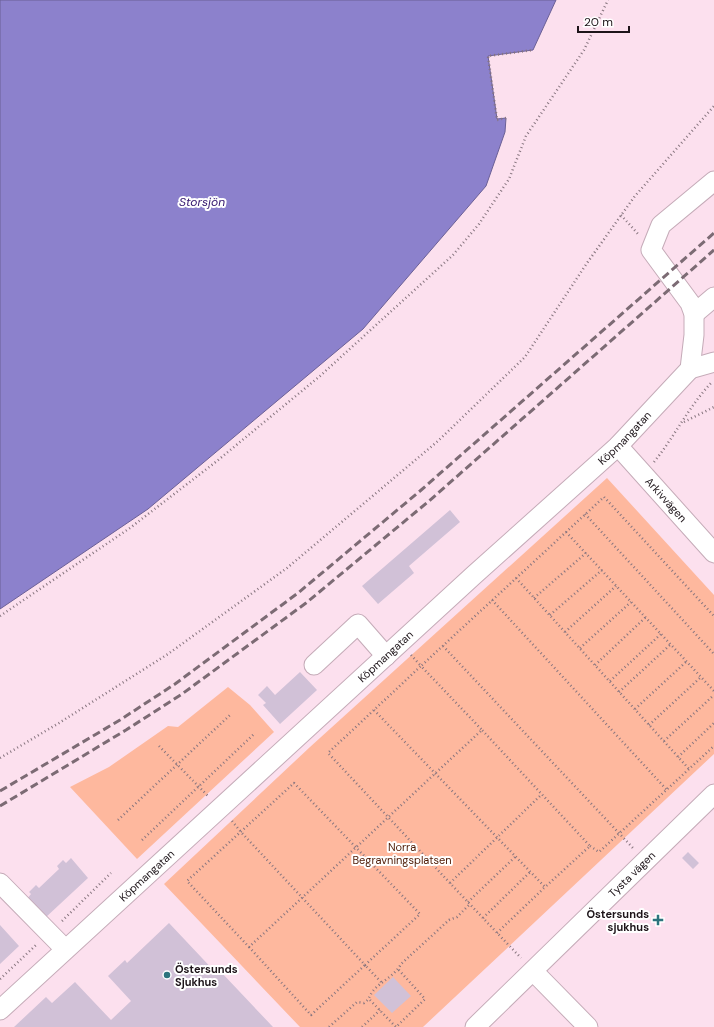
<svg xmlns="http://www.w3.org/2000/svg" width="714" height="1027" viewBox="0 0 714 1027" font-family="'DM Sans',sans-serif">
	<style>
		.green { fill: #feb89e }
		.water { fill: #8c81cc; stroke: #6b6096 }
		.building { fill: #d1c1d7 }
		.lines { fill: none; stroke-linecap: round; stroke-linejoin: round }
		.minor-casing { stroke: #c5abb8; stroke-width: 21 }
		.path { stroke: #87757f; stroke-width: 2.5; stroke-dasharray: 1 3; stroke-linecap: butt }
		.minor { stroke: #fff; stroke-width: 19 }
		.rail { stroke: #7c6b74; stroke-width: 3; stroke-dasharray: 8 4; stroke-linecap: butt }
		.poi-dot { fill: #2c747d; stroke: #fff; stroke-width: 1.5 }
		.labels { text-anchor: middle; stroke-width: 4; stroke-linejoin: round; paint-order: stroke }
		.street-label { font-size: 11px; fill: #1d1419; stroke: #fff }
		.park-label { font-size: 11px; fill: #4d1903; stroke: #fff }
		.poi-label { font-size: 11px; font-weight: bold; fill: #1d1419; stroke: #fff; text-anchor: end }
		.water-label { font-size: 12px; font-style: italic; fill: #31136d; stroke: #fff }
	</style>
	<rect width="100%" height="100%" fill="#fce0ee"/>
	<path class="green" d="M 607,478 L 714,595 L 714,754 L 423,1027 L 300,1027 L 164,884 L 310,747 Z
		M 228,687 L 250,705 L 274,732 L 137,859 L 70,787 L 109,767 L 168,726 L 178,727 Z"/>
	<path class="water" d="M 0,0 L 556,0 L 533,50 L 488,56 L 497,119 L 506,118 L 505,132 L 486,186 L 363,329 L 148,509 L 0,609 Z"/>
	<path class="building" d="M 450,510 L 460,522 L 409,566 L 414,573 L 378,604 L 362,586 Z
		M 300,672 L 317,690 L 280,724 L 263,705 L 266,703 L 258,695 L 267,686 L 275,695 Z
		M 688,852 L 699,863 L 693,869 L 682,858 Z
		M 71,858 L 88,878 L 45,918 L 27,899 L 31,894 L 29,892 L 36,885 L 39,888 L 59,869 L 57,866 L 63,860 L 66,863 Z
		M 169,923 L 218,975 L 221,972 L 273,1027 L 14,1027 L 46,997 L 52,1003 L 75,982 L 111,1020 L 131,1001 L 108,976 L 125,960 L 127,963 Z
		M 0,925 L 19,946 L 0,964 Z
		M 393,977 L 411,996 L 392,1013 L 374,995 Z"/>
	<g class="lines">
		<defs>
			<g id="minor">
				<path d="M 694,314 L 714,297"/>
				<path d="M 690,369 L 714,362"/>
				<path id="s1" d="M 618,446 L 714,553"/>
				<path d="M 314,665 L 358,624 L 386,656"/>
				<path d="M 0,883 L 65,949"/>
				<path d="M 533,971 L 588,1027"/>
				<path id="s2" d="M 0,1010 L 474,575 L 618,446 L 690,369 L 694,335 L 694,314 L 690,303 L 651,250 L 661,225 L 714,181"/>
				<path id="s3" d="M 475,1027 L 714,794"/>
			</g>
		</defs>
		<use href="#minor" class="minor-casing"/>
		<path class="path" d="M 506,118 L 497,120 L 488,56 L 533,50
			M 621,215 L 638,234
			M 684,422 L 714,407
			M 654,462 C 675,436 689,406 712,382
			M 585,514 L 714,654
			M 566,532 L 714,691
			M 516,578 L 689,769
			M 534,598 L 586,553
			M 492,600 L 667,790
			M 550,615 L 602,570
			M 0,616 L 130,528 L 217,461 L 320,376 L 453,255 L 479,224 L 509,179 L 526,136 L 584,50 L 608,0
			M 565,632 L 616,586
			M 443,646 L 633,848
			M 580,648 L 631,602
			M 411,655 L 421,666 L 604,497 L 714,616
			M 595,665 L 646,617
			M 610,681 L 661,634
			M 619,692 L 671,644
			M 635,709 L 687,661
			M 374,710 L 545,887 L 590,846 L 482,730
			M 649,725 L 701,677
			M 664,741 L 714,695
			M 159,746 L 208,796
			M 678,757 L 714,723
			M 0,758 L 59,723 L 168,654 L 287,568 L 438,441 L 525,357 L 587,263 L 635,196 L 714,106
			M 118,820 L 230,715
			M 232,821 L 241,832 L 365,965 L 420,914 L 294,783 L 187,881 L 249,947 C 327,875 404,802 482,730 L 421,666 L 328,753 C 392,821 456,890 521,958
			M 142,840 L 255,733
			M 590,846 L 599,852 L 714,746
			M 450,883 L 542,794
			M 468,902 L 515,857
			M 483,918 L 530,872
			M 62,921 L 111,873
			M 497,933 L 545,887
			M 249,947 L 311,1015 L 365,965 L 382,983
			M 0,979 L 36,945
			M 370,1000 L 396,1027 L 425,999 L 398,969
			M 329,1027 L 357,1002 L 364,1003 C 370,999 369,996 373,991 C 381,981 395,976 401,964 L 449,920 L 457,917 L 470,904
			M 362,1027 L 380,1010"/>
		<use href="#minor" class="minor"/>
		<path class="rail" d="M 0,791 L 120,720 L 175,684 L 298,593 L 420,491 L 714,233
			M 0,806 L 126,730 L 182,694 L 306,603 L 429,501 L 714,250"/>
	</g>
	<g class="poi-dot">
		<path d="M656 914h4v4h4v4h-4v4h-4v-4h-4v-4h4z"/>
		<circle cx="167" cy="975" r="4"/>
	</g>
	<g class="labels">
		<g class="street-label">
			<text dy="4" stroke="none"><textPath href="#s2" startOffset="847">Köpmangatan</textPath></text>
			<text dy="4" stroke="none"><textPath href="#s1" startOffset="72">Arkivvägen</textPath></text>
			<text dy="4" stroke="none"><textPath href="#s2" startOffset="523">Köpmangatan</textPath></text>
			<text dy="4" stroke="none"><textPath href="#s3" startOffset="219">Tysta vägen</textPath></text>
			<text dy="4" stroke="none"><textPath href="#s2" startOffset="199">Köpmangatan</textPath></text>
		</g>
		<g class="park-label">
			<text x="402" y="851">Norra<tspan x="402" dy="13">Begravningsplatsen</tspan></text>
		</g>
		<g class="poi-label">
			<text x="649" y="918">Östersunds<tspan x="649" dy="13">sjukhus</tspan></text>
			<text x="175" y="973" text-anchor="start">Östersunds<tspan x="175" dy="13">Sjukhus</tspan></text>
		</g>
		<g class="water-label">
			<text x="202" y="206">Storsjön</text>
		</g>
	</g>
	<path d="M578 26v6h51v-6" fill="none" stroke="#1d1419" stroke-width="2"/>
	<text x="584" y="26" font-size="12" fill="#1d1419" stroke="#ffffff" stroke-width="3" paint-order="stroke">20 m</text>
</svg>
